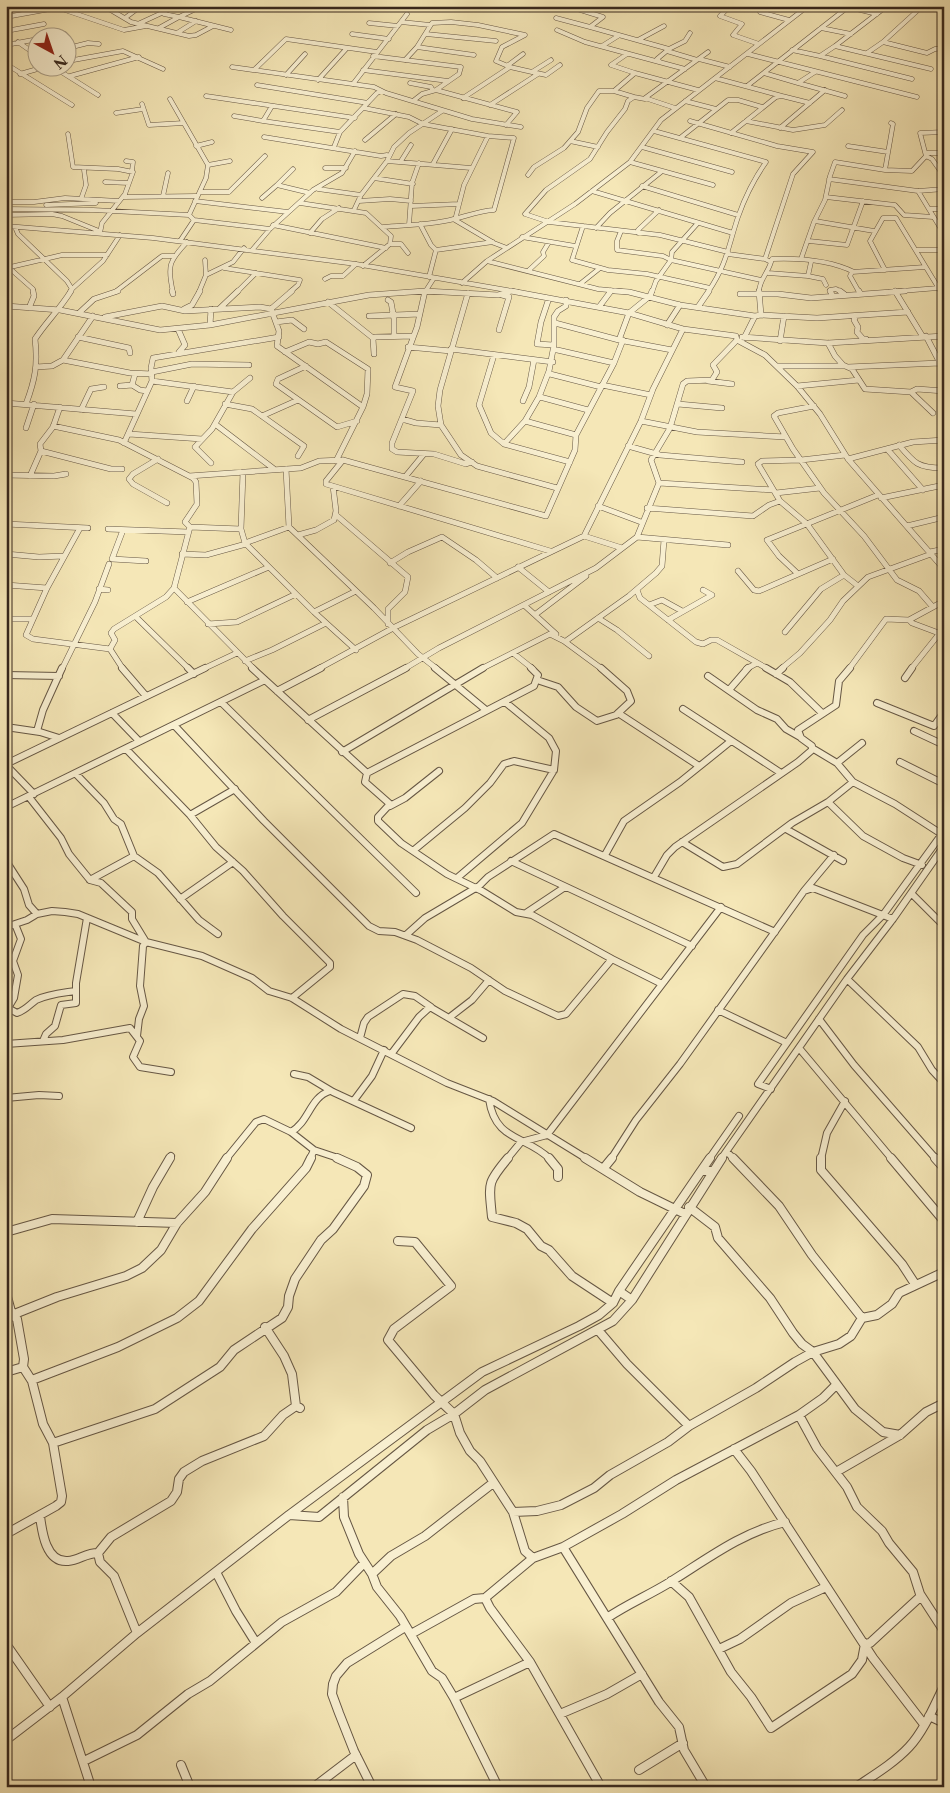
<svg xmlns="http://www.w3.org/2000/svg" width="950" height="1793" viewBox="0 0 950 1793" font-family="'Libre Caslon Text',serif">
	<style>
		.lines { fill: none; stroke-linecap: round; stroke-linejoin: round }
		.minor-far3-casing { stroke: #665744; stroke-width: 5 }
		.minor-far2-casing { stroke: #665744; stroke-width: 6 }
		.minor-far1-casing { stroke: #665744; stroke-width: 8 }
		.minor-casing { stroke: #665744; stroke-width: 10 }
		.minor-far3 { stroke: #f8efd0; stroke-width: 4 }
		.minor-far2 { stroke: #f8efd0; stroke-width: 5 }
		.minor-far1 { stroke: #f8efd0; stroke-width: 6 }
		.minor { stroke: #f8efd0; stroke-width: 8 }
	</style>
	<rect width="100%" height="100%" fill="#f5e7b7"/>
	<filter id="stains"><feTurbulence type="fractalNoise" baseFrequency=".004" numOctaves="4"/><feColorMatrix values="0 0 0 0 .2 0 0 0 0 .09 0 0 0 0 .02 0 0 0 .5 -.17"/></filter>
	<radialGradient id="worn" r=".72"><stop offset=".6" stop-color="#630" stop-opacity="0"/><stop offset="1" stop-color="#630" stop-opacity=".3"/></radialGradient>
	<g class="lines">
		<defs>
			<path id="minor-far3" d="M 104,6 L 131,22 L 189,36 L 196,35 L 213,26
				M 224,6 L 227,7
				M 730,6 L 720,16 L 742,24 L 733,35 L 759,44
				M 59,8 L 124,30 L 146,26
				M 574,8 L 603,17 L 590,27 L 669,49 L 657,59 L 660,62
				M 760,12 L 789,20
				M 164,14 L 179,17 L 202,6
				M 6,17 L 61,7
				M 125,18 L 141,6
				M 556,18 L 590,27
				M 401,22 L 430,25
				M 140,23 L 177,6
				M 369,23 L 398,26
				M 159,28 L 179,17 L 231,30
				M 821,28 L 851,34
				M 557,30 L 585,42 L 685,69
				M 6,31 L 44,24
				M 177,33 L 196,21
				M 352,34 L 389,39
				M 426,34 L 496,41
				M 44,38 L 65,34
				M 638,40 L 664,26
				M 18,42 L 38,56
				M 883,42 L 917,11 L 902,6
				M 6,45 L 38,39
				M 602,46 L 618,36
				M 835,46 L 887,6
				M 417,47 L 474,55
				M 68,48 L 88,43 L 99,44
				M 669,49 L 685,41 L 690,33
				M 792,50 L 820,56 L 835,46 L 931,69
				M 667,51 L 697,60
				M 867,53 L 883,42 L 927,53 L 935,49 L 944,48
				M 627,54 L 611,65 L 635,73
				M 748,54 L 917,97
				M 373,56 L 461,67 L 459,74 L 436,90
				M 820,56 L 912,79
				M 699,59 L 730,67
				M 405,60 L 417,47 L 432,23 L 451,22 L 478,25 L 525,35 L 502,47 L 496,61 L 510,67 L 532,72
				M 551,60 L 532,72 L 546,75 L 560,65
				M 68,61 L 123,51 L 163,69
				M 6,64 L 72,105
				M 507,66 L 523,54
				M 232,67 L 374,87 L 386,93 L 472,119 L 521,127
				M 55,68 L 98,95
				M 254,70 L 286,39 L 377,52
				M 363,70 L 448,81
				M 764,73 L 798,83 L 815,72
				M 20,74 L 41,68
				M 286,75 L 305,54
				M 70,76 L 139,57
				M 715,78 L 782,96
				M 318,80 L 347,48
				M 410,83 L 431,87 L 433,91
				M 798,83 L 845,96
				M 353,84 L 407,14
				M 257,85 L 368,103
				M 747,86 L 848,7 L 877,14
				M 6,89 L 9,89
				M 206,96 L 355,118
				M 634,97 L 614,91 L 635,73 L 698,90
				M 463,98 L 510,67
				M 170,99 L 208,165 L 206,178 L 189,215 L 194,220 L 180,241
				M 645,99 L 634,97 L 628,101 L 625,109 L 607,132 L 590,159 L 546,190 L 525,214 L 549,222 L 660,235 L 728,252
				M 413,101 L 422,94 L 436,90 L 517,112 L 506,125
				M 685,101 L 716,109
				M 142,104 L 149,125 L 184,123
				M 490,105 L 538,74
				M 272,106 L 263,121 L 340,132
				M 364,108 L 409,117 L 423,124 L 488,136 L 514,138 L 494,210 C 477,211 462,218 445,221 C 425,225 403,225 383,227
				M 675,108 L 645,98 L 708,52
				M 116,113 L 143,109
				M 234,116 L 263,121
				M 690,121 L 777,146 L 813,152 L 793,174 L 765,259 L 771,262 C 768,273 759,280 759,292
				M 746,121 L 793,130 L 825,125 L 842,110
				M 891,123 L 893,124 L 885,170 L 912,171 L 926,156
				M 780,128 L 825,90
				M 654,131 L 766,162 C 754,179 745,197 738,217 C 728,247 727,264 708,292
				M 944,132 L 920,133 L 926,156 L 932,159 L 944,176
				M 731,133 L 776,97 L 782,96 L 810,103
				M 68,134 L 73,167 L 118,169 L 133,172 L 125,194 L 102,223 L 100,233
				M 264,137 L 381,156 L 387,155
				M 680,138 L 728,100 L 738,100 L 762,107
				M 365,140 L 396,114
				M 570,141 L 598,147
				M 196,146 L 212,142
				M 848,146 L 888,152
				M 334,147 L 340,132 L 377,93 L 382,91
				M 642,147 L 732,172
				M 926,153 L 944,153
				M 126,161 L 133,162 L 132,171
				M 387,161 L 471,168
				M 401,161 L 411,145
				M 630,162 L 713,185
				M 433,164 L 452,129
				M 208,165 L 230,161
				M 325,168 L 346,168
				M 528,175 L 534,167 L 564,148 L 578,132 L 587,108 L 599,91 L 614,91
				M 374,178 L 413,184
				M 829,179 L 918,191 L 944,189
				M 105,182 L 129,183
				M 277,185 L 293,169
				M 642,186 L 738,215
				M 318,189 L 361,195
				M 592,191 L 733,233
				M 918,191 L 944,234
				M 200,192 L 229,192 L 265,156
				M 163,196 L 168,173
				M 124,197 L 196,196
				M 826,197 L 895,205 L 904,215 L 933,217
				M 262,198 L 277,185 L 310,193
				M 81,199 L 86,185 L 84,170
				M 195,201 L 288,212
				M 359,201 L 390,199 L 411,201
				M 6,202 L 34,202 L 65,198 L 119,201
				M 300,203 L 366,213 L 391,236 L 390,244 L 363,266
				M 46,205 L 96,203
				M 411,206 L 459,204
				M 6,209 L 93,210 L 189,215
				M 929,209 L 944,209
				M 354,210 L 361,195 L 387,161 L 394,147 L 409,133 L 442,111
				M 6,215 L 52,214 L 62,216 L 99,231
				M 194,220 L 270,229
				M 455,220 L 464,185 L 488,136
				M 455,220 L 494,243 L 507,248
				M 815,221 L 874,231
				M 420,224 L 431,245 L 436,250 L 429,277
				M 273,225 L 386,248
				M 409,225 L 412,183 L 419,163
				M 6,226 L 153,238 L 356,264 L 518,292
				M 583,226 L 572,260 L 608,270 L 647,274 L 710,288
				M 15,227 L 18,234 L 67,281 L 72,289 L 70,292
				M 596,228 L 610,213 L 661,172
				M 621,231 L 617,241 L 617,250 L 663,256 L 671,260 L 761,280
				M 310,233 L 322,219 L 339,208
				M 638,233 L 638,230 L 659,210
				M 522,237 L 575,246
				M 809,241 L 847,245 L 863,201
				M 390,244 L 401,244 L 408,253
				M 253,249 L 270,229 L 313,190 L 342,173 L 355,151
				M 436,250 L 493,242
				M 916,250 L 944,250
				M 728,254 L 765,259
				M 801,259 L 814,222 L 825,200 L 830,176 L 835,162 L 885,170
				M 205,260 L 206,275
				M 487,261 L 598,289 L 628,292
				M 771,262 L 772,259 C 798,258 830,260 854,272
				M 7,266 L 33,289 L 33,292
				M 6,268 L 62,255 L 107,255
				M 224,268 L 300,280 L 298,285 L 290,292
				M 885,270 L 870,241 L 883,218 L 896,218 L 941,292
				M 528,271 L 544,256 L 543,252 L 549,242
				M 768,273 L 808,276 L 811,262
				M 808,276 L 823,279 L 826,285
				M 325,279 L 331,276 L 343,276 L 356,264
				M 462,283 L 487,261 L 575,204 L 630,162 L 661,120 L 808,6
				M 580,284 L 600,268
				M 72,289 L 103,261 L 120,235
				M 115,292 L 162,256 L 174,256
				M 173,292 C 167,266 169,261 187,242
				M 199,292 L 206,275 L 233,262 L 244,248
				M 237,292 L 256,273
				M 413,292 L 441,292
				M 425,292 L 434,278
				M 652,292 L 656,281 L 671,260 L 672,252 L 697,224
				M 831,292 L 830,290 L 836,289 L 841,292
				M 859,292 L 850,276 L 852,272 L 925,267
				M 889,292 L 938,288"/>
			<path id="minor-far2" d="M 172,291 L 173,294
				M 425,291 L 417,327 L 395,387 L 413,391 L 392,443 L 392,449 L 397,452 L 434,454 L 466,464 L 472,462
				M 511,291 L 629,313 L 683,329 L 736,336 L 737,340 L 765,355 L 797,386 L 820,414 L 848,459 L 944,569
				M 615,291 L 629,292 L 680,305 L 755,316
				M 830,291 L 833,296
				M 840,291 L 844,294
				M 859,291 L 860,293
				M 895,291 L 923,337
				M 941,291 L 944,296
				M 468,293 L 440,390 L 438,406 L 441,425 L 461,455 L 477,466 L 557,488
				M 740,294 L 778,294 L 811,298 L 905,291
				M 549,298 L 541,322 L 537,344 L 553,345
				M 388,300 L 391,302 L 394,319 L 394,336
				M 566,300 L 566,306 L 558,311 L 554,317 L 554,345 L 549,371 L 539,397 L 525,421 L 576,435
				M 328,302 L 373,338
				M 6,306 L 60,310 L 160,330 L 210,325 L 369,295 L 425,291 L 498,295 L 509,292
				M 599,307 L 611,291
				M 698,307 L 709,291
				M 29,308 L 34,296 L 33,291
				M 184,309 L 192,305 L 200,291
				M 219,309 L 238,291
				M 271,309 L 292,291
				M 79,313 L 94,299 L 118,291
				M 761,315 L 817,318 L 908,312
				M 369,316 L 420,314
				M 856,316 L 854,320 L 858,327 L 857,332 L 863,339 L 866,339
				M 105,317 L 162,306 L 185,311 L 260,307 L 271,309 L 279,331 L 277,346 L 363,407
				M 276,322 L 292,320 L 304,329
				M 555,323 L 619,340 L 672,350
				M 210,325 L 211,309
				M 667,325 L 680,305
				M 178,329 L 185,345 L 179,352
				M 499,330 L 509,297 L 502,295
				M 926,336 L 940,363 L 944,366
				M 78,337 L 129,348 L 130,353
				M 742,337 L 828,343 L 944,336
				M 744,338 L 755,316 L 761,315 L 759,291
				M 619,340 L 629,313 L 650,296 L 652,291
				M 780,341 L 784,316
				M 828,343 L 835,356 L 843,365 L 852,369 L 865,389 L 911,392 L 933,413
				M 408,347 L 451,351
				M 451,349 L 553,362
				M 553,349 L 614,363
				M 285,352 L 309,342 L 318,344 L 326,342 L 368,369 L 367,394 L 363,407 L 336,461
				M 374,354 L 373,339 L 375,337 L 413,336
				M 494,355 L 479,405 L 491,433 L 504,444 L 570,462
				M 63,360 L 130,373 L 152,374
				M 306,366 L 278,379 L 276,384 L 337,427 L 357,421
				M 777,366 L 844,366
				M 36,367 L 52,366 L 63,360 L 93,316
				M 848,367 L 940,363
				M 152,372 L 192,364 L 249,365
				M 135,374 L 132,385 L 140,390 L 147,391
				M 550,374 L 601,387
				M 152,381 L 233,392
				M 708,381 L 732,384
				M 602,385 L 651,395
				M 120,386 L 132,385
				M 797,386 L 859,380
				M 911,392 L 917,389 L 944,391
				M 540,397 L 588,410
				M 187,401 L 194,386
				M 523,401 L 529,387 L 534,360
				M 6,403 L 136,414
				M 26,404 C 35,380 38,365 35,339 C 47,321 60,309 71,291
				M 225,404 L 252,409 L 304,446 L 298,456
				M 678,404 L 722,408
				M 814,406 L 778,413 L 774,416 L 793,449 L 824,493 L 864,536 L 897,580 L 919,591 L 932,606
				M 81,410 L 91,389 L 104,387
				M 262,416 L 298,400
				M 402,419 L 416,423 L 441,425
				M 641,421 L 697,432 L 786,437
				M 215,424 L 274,469
				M 53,426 L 119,440 L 193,478 L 196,482 L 197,504 L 185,522 L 190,527
				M 26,428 L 34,404
				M 129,434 L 202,439
				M 124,443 L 152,381 L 151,368 L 153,358 L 279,337
				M 504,444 L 525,421
				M 899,445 C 914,463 918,468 943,468
				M 628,446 L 660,455 L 742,462
				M 888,450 L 923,490
				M 41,451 L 111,469 L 122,469
				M 845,455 L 801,460 L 762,461 L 758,464 L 780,501 L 807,524 L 844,575 L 858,586
				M 158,459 L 133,474 L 129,479 L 133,484 L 167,503
				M 848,459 L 913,442 L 944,440
				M 343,460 L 326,481 L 326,484 L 550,551
				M 211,463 L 195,447 L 212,429 L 233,392 L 250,378
				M 286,469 L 289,527 L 374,608 L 418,654 L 437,669
				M 243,472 L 241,529 L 245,543 L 289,527
				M 6,475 L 54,476 L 66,474
				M 30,476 L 41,451 L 40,444 L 53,427 L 60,407
				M 189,476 L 301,468 L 319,461 L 343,460 L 546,516 L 575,450 L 576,435 L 614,363 L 623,340
				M 405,477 L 424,454
				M 659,483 L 773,490
				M 776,493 L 820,488
				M 881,498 L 944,485 L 941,468
				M 399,506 L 421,481
				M 598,506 L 641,522
				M 647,508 L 753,516 L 769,505 L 780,501
				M 336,515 L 408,577 L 405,592 L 388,609 L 388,624
				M 6,524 L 88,528
				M 907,526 L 944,517
				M 190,527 L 241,529
				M 80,528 L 47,588 L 26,635 L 33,639 L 110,649
				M 108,529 L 188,532
				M 123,530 L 112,559 L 146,561
				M 298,535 L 316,530 L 334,520 L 336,511 L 333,486
				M 584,536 L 622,548
				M 637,537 L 728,545
				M 245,543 L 314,612 L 356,650
				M 930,552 L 944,549
				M 6,554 L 39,557 L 64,556
				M 182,554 L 206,555 L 246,544
				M 390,563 L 408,552 L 442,537 L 476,560 L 497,578
				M 518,567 L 549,592
				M 738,571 L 754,590 L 759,591 L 833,559
				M 797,573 L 779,556 L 767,540 L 878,495
				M 6,585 L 47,588
				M 174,588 L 254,669
				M 99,589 L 108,590
				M 637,590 L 640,598 L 696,642 L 703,644 L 711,640 L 717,640 L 768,669
				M 944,601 L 909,620 L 912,623 L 944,635
				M 187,602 L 269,567
				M 524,605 L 556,634
				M 649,605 L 662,600 L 682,611
				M 314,612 L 356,591
				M 536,614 L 586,576
				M 136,617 L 189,669
				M 598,618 L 617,630 L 649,656
				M 6,619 L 32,619
				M 668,620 L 712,595 L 703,590
				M 208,624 L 237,622 L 296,594
				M 785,632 L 821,589 L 844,575
				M 566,641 L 629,596 L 656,573 L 662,566 L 664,540
				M 513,653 L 533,669
				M 245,661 L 272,650 L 326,623
				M 62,669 L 95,602 L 109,564
				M 123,669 L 110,649 L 115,640 L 111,633 L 114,629 L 166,597 L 174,588 L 190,527
				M 203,669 L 237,653
				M 318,669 L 395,627 L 584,536 L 641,421 L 653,389 L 683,329
				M 404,669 L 439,648 L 596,568 L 637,537 L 659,483 L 651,460 L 670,428 L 683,384 L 687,381 L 712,380 L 717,372 L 713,365 L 737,340
				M 481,669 L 550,634 L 564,641 L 602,669
				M 746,669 L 757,663
				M 781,669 L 800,653 L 830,620 L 843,601 L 868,577 L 931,554
				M 849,669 L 886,619 L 909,620
				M 911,669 L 939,634"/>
			<path id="minor-far1" d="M 122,668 L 146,696
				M 188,668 L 194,674
				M 252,668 L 367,773 L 365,782 L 390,804 L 378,817 L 378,821 L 401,843 L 447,874 L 482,891 L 516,912 L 532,915 L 612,959
				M 435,668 L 486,710
				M 766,668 L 790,682 L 822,713
				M 776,674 L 783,668
				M 6,675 L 59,676
				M 708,676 L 757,710 L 777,719 L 786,729 L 800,737
				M 905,678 L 912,668
				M 537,680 L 558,687 L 576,707 L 597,721 L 616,715 L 631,701 L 627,691 L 601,668
				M 729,690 L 748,668
				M 277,691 L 321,668
				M 221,702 L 416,893
				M 877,703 L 934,726 L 944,712
				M 683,709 L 781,773
				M 112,713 L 139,741
				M 618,713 L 699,766
				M 308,720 L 406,668
				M 174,725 L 264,821 L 369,926 L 379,931 L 395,932 L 417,940 L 471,968 L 505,991 L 558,1016 L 566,1014 L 612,959 L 662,984
				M 6,727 L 40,732 L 59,738
				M 37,731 L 43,710 L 62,668
				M 914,731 L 944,745
				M 812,748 L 837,763 L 853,782 L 895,804 L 943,835
				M 126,749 L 190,815 L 216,847 L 243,871 L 283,916 L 330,963 L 330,967 L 292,998
				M 342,752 L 483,668
				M 900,762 L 944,784
				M 837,763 L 862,743
				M 6,764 L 205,668
				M 6,765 L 34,794
				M 367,773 L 534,686 L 538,675 L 531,668
				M 76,774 L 104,803 L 114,819 L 121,824 L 134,856 L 158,873 L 199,920 L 218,934
				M 853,782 L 828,802 L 863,836 L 903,858 L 922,865
				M 29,797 L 61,838 L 69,854 L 90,880 L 134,856
				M 390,806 L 405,798 L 439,771
				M 6,807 L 265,680
				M 190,815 L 235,789
				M 786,829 L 843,861
				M 682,842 L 723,867 L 737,864 L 792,823 L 828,802
				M 414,850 L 465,808 L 490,783 L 504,764 L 514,761 L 554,770
				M 605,855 L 624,821 L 680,782 L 731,741
				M 6,861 L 24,889 L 29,905 L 37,914
				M 511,861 L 692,946
				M 654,877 L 667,855 L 675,847 L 798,762 L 812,750 L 812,746 L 801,738 L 798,730 L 836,705 L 839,681 L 850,668
				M 457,878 L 522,823 L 554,770 L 556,751 L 549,738 L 505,702
				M 90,880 L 101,883 L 132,912 L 132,919 L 146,942
				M 804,891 L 834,855
				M 912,894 L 944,926
				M 180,899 L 233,862
				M 526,913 L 565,887
				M 6,927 L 27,920 L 37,914 L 52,911 L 65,912 L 78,914 L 146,942 L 202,956 L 252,978 L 269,991 L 292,998 L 341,1029 L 447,1083 L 493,1101 L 587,1159
				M 406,935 L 425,918 L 479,886 L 488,877 L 554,834 L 775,932
				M 847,979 L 918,1047 L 932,1070 L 944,1083
				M 8,1008 L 17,1013 C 26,1010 29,1005 36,1000 C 48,994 62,993 75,991
				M 718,1010 L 787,1043
				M 450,1017 L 472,1000 L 489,980
				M 819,1019 L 854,1065 L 936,1159
				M 137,1036 L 139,1019 L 144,1006 L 140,986 L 143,946 L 146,942
				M 360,1038 L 364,1023 L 368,1017 L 403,994 L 415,996 L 431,1007
				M 43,1041 L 46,1034 L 55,1026 L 61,1005 L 76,1003 L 76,983 L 87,918
				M 6,1044 L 63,1040 L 130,1028 L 140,1041 L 133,1057 L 140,1067 L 171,1072
				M 7,1044 L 8,1008 L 14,998 L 18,975 L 13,961 L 21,939 L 15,924
				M 799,1048 L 892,1159
				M 392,1053 L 419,1017 L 430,1007 L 483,1038
				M 294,1074 L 308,1077 L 333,1092 L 411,1128
				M 771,1089 L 758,1084 L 863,935 L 883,915 L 944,831
				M 6,1098 L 39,1095 L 59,1096
				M 355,1099 L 372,1076 L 384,1050
				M 489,1099 C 495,1142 526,1135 550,1159
				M 291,1132 C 309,1122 310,1097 330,1091
				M 727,1152 L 734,1159
				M 169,1159 L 171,1156
				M 226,1159 L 256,1122 L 264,1119 L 291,1132 L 314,1150
				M 310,1159 L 314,1150 L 341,1159
				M 507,1159 L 521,1142 L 547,1135 L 721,907
				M 611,1159 L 636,1120 L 680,1064 L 804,891 L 813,888 L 893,919
				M 709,1159 L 739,1116
				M 721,1159 L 847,979 L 893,919 L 944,846
				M 821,1159 L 827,1133 L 845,1101"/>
			<path id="minor" d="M 508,1158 C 486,1184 489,1184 492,1217 L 516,1223 L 527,1229 L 541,1246 L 549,1250 L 572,1276 L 613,1303 L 619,1291
				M 549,1158 L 558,1169 L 558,1177
				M 585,1158 L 640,1192 L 685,1214
				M 733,1158 L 779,1206 L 812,1255 L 862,1318
				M 821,1158 L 821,1170 L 902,1264 L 915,1284
				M 891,1158 L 944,1221
				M 935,1158 L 944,1168
				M 603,1169 L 612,1158
				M 701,1171 L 710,1158
				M 689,1207 L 715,1227 L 718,1238 L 770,1298 L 793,1333 L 802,1344 L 813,1352 L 855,1409 L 883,1432 L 900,1435
				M 137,1222 L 153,1187 L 170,1158
				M 6,1232 L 52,1219 L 177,1223
				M 398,1241 L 415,1242 L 451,1286 L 394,1329 L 388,1340 L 434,1395 L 454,1414 L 460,1433 L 470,1451 L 480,1461 L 513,1512 L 525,1551 L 533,1558 L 563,1547 L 659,1702 L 679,1727 L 684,1750 L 706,1787
				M 6,1293 L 12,1315 L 17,1319 L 24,1359 L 23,1367
				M 632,1300 L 619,1291 L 701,1171 L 713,1171
				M 12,1315 L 57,1297 L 126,1276 L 142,1268 L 161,1250 L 177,1223 L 205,1192 L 227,1158
				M 265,1327 L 284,1356 L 292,1374 L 296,1406 L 300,1408
				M 598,1330 L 627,1364 L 689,1426
				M 6,1372 L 23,1367 L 32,1381 L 43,1424 L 53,1443 L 62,1496 L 61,1502 L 56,1506 L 6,1534
				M 32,1380 L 118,1347 L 177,1318 L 199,1301 L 252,1229 L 306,1168 L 311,1158
				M 799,1415 L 817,1448 L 847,1487 L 857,1507 L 882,1531 L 889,1543 L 913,1572 L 920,1594 L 944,1631
				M 53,1443 L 155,1409 L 220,1367 L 234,1350 L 282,1318 L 288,1307 L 289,1296 L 295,1279 L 321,1240 L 333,1229 L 364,1186 L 367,1175 L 357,1167 L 337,1158
				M 734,1449 L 751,1471 L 873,1658 L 923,1723
				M 836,1472 L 900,1435 L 926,1412 L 944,1403
				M 343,1497 L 344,1517 L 359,1554 L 372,1574 L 377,1587 L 400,1616 L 432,1671 L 442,1678 L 454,1698 L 498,1787
				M 513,1512 L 537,1511 L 561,1505 L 594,1488 L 610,1475 L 668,1442 L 689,1426 L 756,1388 L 795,1362 L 813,1352 L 839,1344 L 851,1336 L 862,1318 L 877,1315 L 892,1304 L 899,1293 L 944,1272
				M 289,1515 L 482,1372 L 579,1326 L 599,1315 L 613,1303
				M 40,1516 C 42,1532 46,1563 68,1561 C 79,1560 86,1553 98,1553
				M 563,1547 L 622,1514 L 676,1480 L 799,1415 L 823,1398 L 836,1385
				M 216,1572 L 236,1611 L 256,1643
				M 372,1574 L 391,1556 L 425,1536 L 493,1483
				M 671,1581 L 689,1597 L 731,1672 L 751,1697 L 771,1728 L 852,1674 L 862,1660 L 865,1644 L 870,1643 L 921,1596
				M 485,1598 L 533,1558
				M 607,1618 C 626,1605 647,1596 667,1584 C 706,1560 740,1533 785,1522
				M 137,1633 L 114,1576 L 100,1562 L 98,1553 L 111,1537 L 171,1501 L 177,1492 L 179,1479 L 184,1472 L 202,1461 L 264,1436 L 283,1415 L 296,1406
				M 411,1634 L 474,1599 L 485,1598 L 490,1608 L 530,1662 L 601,1787
				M 6,1644 L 50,1707
				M 719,1649 L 740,1639 L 791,1603 L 826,1587
				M 62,1697 L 91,1787
				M 454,1698 L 530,1662
				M 560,1714 L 607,1694 L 642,1674
				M 929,1716 L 944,1723
				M 6,1740 L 62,1697 L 137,1633 L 289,1515 L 319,1517 L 427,1430 L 454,1414 L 485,1390 L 613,1321 L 632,1300 L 722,1158
				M 84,1761 L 137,1735 L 188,1694 L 210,1681 L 282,1622 L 336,1592 L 364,1563
				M 181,1765 L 190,1787
				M 639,1770 L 683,1743
				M 314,1787 L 356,1755
				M 372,1787 L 354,1751 L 339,1713 L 332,1694 L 333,1684 L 336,1676 L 347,1663 L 405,1627
				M 856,1787 C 874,1775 894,1763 909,1747 C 924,1731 934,1706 944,1686"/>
		</defs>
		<use href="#minor-far3" class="minor-far3-casing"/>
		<use href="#minor-far2" class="minor-far2-casing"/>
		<use href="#minor-far1" class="minor-far1-casing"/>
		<use href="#minor" class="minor-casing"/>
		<use href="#minor-far3" class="minor-far3"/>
		<use href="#minor-far2" class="minor-far2"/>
		<use href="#minor-far1" class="minor-far1"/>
		<use href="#minor" class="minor"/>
	</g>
	<rect width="950" height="1793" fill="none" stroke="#f5e7b7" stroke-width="25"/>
	<rect x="8" y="8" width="935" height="1778" fill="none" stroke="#36271d" stroke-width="2.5"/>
	<rect x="12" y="12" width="925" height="1768" fill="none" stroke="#36271d"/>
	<g transform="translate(52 52) rotate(140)"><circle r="24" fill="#f8efd0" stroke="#aa9f88"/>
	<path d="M0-4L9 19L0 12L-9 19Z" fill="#8f2418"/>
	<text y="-8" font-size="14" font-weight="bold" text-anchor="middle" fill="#36271d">N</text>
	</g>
	<rect width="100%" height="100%" filter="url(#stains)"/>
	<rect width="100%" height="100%" fill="url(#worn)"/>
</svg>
